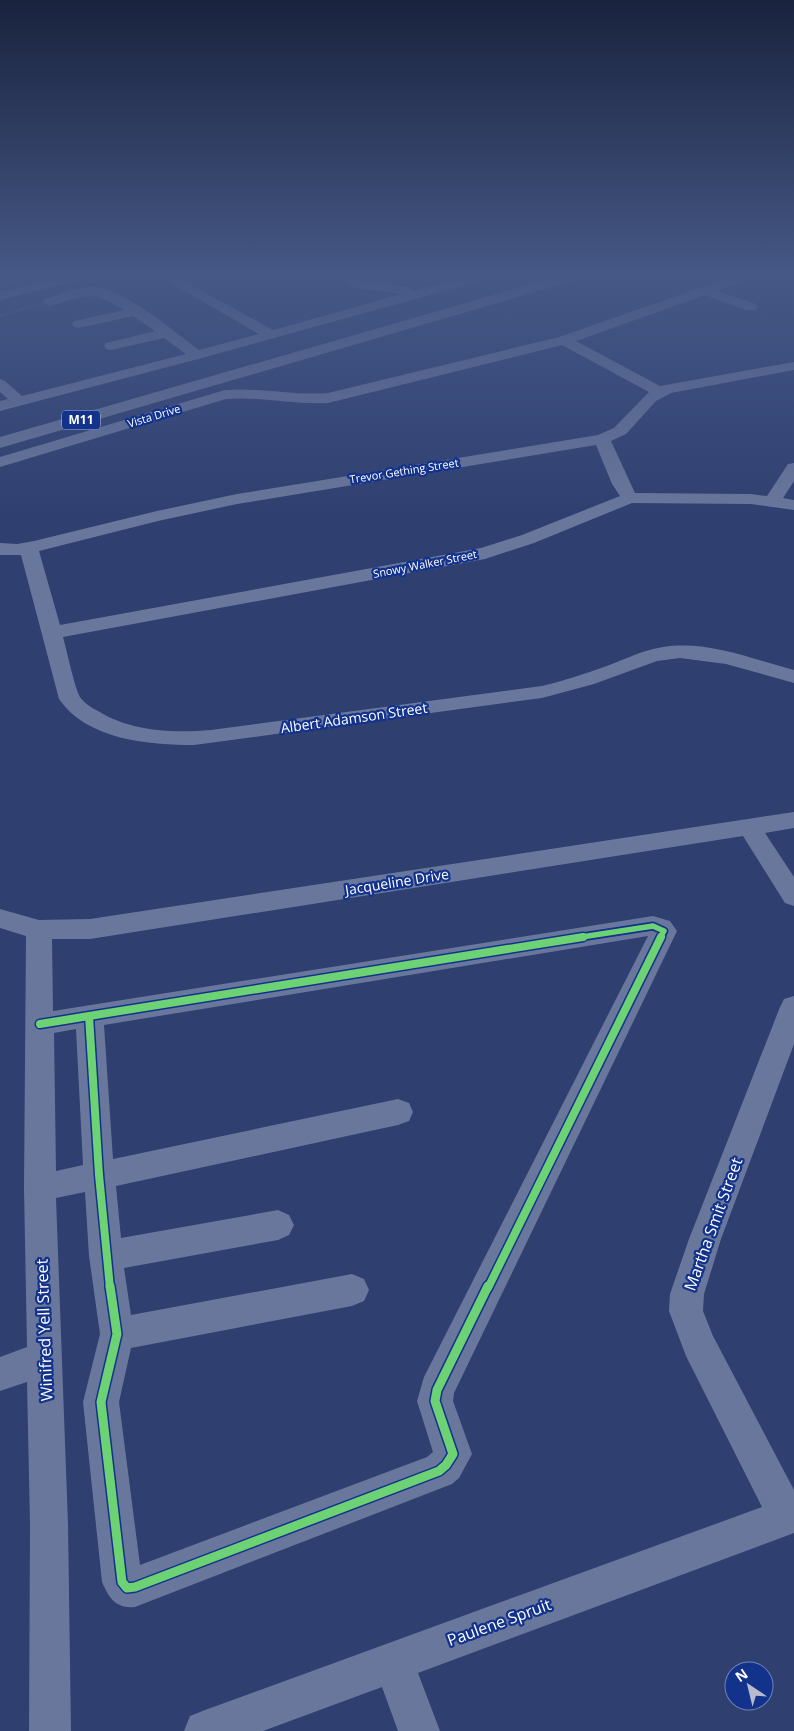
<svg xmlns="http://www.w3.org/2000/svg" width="794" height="1731" viewBox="0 0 794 1731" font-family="'Open Sans',sans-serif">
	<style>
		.building { fill: #48577e }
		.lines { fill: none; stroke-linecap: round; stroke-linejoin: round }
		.path { stroke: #6a779c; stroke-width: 2; stroke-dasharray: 1 2; stroke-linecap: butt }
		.minor { fill: #6a779c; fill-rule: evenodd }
		.major { fill: #6a769b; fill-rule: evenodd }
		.cycleway-far2-casing { stroke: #12328c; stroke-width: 9 }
		.cycleway-far1-casing { stroke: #12328c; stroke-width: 11 }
		.cycleway-casing { stroke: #12328c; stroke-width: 12 }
		.cycleway-far2 { stroke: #6cd273; stroke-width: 5.5 }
		.cycleway-far1 { stroke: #6cd273; stroke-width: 8 }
		.cycleway { stroke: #6cd273; stroke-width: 9 }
		.labels { text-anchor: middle; stroke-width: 4.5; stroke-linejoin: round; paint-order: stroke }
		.far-street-label { font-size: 11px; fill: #fff; stroke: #12328c }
		.shield { fill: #12328c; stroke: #b8c2dc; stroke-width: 1 }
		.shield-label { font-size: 12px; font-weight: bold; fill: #fff }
		.street-label { font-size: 14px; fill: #fff; stroke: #12328c }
		.near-street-label { font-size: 16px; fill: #fff; stroke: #12328c }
	</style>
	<rect width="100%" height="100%" fill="#2e3f70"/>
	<path class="building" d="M 17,277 L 39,277 L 39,278 L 21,282 Z
		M 14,278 L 22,284 L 4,287 L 0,286 L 0,281 Z"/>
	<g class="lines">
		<path class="path" d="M 0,316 L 36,305"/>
		<path class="minor" d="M 60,277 L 81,277 L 80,280 L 0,300 L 0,292 Z
			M 126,277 L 141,277 L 140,280 L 132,281 Z
			M 160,277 L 176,277 L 273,330 L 402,294 L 356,288 L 338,277 L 354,277 L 364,281 L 407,287 L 414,291 L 465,277 L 485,277 L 484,280 L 202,358 L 0,411 L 0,401 L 8,399 L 0,392 L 0,379 L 5,381 L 22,396 L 186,354 L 164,338 L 111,350 L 106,349 L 104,346 L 106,343 L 155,331 L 133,316 L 79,328 L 74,327 L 72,324 L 74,321 L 124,310 C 88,287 86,297 49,306 L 42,302 L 44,299 C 60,295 80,285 97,287 C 125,290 176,333 199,350 L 259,334 Z
			M 731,277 L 749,277 L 748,280 L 717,291 L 756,304 L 758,307 L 756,310 L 746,310 L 705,295 L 576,341 L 660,386 L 794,362 L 794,370 L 671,393 L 656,401 L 626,434 L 611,441 L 635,493 L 751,494 L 767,496 L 788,464 L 794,463 L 794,481 L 783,498 L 794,500 L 794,510 L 751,504 L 632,503 L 534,543 L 485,559 L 63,637 C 67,651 74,686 80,697 C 84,703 92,708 98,711 C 132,732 173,733 211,730 L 542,686 C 563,681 584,674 604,667 C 624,660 642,650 663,647 C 707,640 752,659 794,670 L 794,683 L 726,664 L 680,658 L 657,661 L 594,684 L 542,698 L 194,745 C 149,745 87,740 59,699 L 21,555 L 0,555 L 0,543 L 17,544 L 34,541 L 157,511 L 237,494 L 598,435 L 614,428 L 649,392 L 562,345 L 328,403 C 294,405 260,396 226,399 L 0,467 L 0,457 L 225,390 C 260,387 293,396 328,393 L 559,337 ZM 596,445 L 612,484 L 620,496 L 522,535 L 481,548 L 60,625 L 39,551 L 158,521 L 237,504 Z
			M 794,812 L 794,828 L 765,833 L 794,877 L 794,906 L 785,903 L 743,836 L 90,939 L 52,939 L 53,1011 L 653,916 L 670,921 L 677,931 L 454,1393 L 453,1401 L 472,1454 L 459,1478 L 452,1484 L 135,1607 C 116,1609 109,1598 102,1582 L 83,1402 L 100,1334 L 89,1256 L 85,1192 L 56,1198 L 68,1524 L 71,1731 L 29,1731 L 30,1524 L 27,1382 L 0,1391 L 0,1357 L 27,1347 L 24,1188 L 26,936 L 0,928 L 0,909 L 39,920 L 90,919 ZM 648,936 L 424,1377 L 417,1401 L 433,1452 L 427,1457 L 140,1565 L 119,1402 L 131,1348 L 352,1306 L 364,1301 L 369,1290 L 364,1279 L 352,1274 L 131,1315 L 124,1268 L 278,1240 L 289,1235 L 294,1225 L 289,1215 L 278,1210 L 121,1238 L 116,1186 L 398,1125 L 409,1121 L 413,1112 L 409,1103 L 398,1099 L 113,1159 L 104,1025 ZM 76,1029 L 83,1165 L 56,1171 L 54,1033 Z
			M 794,996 L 794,1044 L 721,1239 L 704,1294 L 703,1311 L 713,1336 L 794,1490 L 794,1533 L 418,1673 L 440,1731 L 398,1731 L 382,1687 L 263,1731 L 184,1731 L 190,1716 L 205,1710 L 762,1507 L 686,1356 L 669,1311 L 670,1294 L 689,1239 L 780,1007 L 784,999 Z"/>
		<path class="major" d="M 556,277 L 578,277 L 576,280 L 0,448 L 0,437 Z"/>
		<defs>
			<path id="cycleway-far2" d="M 575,938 L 653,926 L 664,931 L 660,938"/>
			<path id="cycleway-far1" d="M 89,1016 L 99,1175 L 110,1288
				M 89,1016 L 583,937
				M 40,1024 L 89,1016
				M 488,1288 L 661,937"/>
			<path id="cycleway" d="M 110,1286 L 117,1334 L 101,1402 L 122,1582 L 127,1588 L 135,1587 L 439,1471 L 446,1465 L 453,1454 L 435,1401 L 437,1390 L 488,1286"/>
		</defs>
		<use href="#cycleway-far2" class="cycleway-far2-casing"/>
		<use href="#cycleway-far1" class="cycleway-far1-casing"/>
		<use href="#cycleway" class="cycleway-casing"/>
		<use href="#cycleway-far2" class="cycleway-far2"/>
		<use href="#cycleway-far1" class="cycleway-far1"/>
		<use href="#cycleway" class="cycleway"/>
	</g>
	<linearGradient id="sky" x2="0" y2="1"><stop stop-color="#19233e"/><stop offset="0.53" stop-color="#465886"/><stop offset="1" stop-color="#465886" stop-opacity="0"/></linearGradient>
	<rect width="794" height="519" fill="url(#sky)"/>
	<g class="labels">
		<g class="far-street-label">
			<text transform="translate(154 416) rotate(-17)" y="4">Vista Drive</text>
			<text transform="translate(404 471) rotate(-9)" y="4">Trevor Gething Street</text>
			<text transform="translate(425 564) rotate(-11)" y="4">Snowy Walker Street</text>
		</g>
		<rect class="shield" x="62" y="410.5" width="38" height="19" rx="4"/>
		<g class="shield-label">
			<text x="81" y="424">M11</text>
		</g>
		<g class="street-label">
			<text transform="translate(354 718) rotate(-8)" y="5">Albert Adamson Street</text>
			<text transform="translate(397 882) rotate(-9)" y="5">Jacqueline Drive</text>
		</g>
		<g class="near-street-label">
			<text transform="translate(713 1224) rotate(-70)" y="6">Martha Smit Street</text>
			<text transform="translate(44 1330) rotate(-92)" y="6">Winifred Yell Street</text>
			<text transform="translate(499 1622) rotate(-20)" y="6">Paulene Spruit</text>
		</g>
	</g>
	<g transform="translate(749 1686) rotate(325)"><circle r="24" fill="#12328c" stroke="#7184ba"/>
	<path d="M0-4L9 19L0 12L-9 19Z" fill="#b6bccd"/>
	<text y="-8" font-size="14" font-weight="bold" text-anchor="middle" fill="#ffffff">N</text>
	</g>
</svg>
